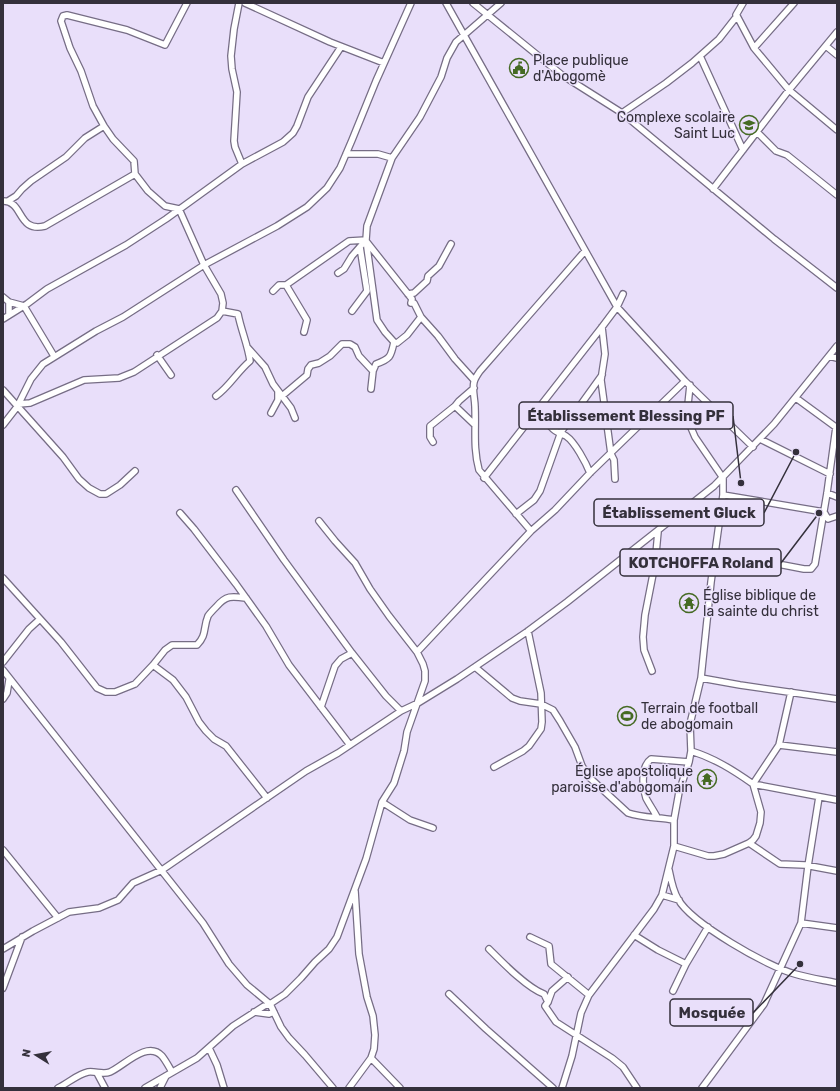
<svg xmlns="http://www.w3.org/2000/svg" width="840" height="1091" viewBox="0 0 840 1091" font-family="Rubik,sans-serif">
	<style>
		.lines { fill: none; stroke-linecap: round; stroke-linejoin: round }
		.minor-casing { stroke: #766d85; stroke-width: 8 }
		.minor { stroke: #fff; stroke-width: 5.5 }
		.labels { text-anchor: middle; stroke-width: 3; stroke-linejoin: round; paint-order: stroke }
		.poi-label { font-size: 14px; fill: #34303b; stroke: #e9dffa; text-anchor: start }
		.leader { fill: none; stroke: #34303b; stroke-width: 1.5 }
		.callout-dot { fill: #34303b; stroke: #e9dffa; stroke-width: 1.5 }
		.callout { fill: #e9dffa; stroke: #34303b; stroke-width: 1.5 }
		.callout-label { font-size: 15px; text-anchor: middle; font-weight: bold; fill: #34303b }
	</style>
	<rect width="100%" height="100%" fill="#e9dffa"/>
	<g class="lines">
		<defs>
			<path id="minor" d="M 239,3 L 234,29 L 231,56 L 232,69 L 237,92 L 234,141 L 235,147 L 242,164
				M 245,3 L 330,42 L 384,63
				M 446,3 L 617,307 L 685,381 L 753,447
				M 473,3 L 562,75 L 622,113 L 774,239 L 837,288
				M 737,16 L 754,48 L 789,90 L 837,130
				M 826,46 L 837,55
				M 754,48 L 794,3
				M 700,56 L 743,150
				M 622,113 L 666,83 L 692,63 L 719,39 L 737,16 L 736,15 L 743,3
				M 757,132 L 776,151 L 787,155 L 837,195
				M 346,154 L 378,154 L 392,158
				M 713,189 L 789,90 L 837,32
				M 3,201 C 24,201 17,233 45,226 L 135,174
				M 8,201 L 16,196 L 22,189 L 31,181 L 66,157 L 85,138 L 104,126
				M 366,241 L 412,299 L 411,303 L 414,303 L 421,317
				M 273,291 L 279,285 L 286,285
				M 408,294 L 414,293 L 427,281 L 428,276 L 439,266 L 451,244
				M 3,297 L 9,302 L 24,306 L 54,356
				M 352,311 L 367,291 L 360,247
				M 9,315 L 9,302
				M 3,319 L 27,304 L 47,289 L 126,245 L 166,219 L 242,164 L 283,142 L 293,133 L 297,126 L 308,97 L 341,47
				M 602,327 L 605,354 L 601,380 L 611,454 L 614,460 L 615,479
				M 304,332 L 307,320 L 286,285 L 349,241 L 366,240 L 352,256 L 344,269 L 338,273
				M 394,342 L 385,332 L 377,320 L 366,240 L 367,226 L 392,158 L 420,117 L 441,77 L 447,58 L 456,42 L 501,3
				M 394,342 L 397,343 L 407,335 L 421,317 L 438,336 L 455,359 L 474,380
				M 248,348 L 265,367 L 273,384 L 291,408 L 295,418
				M 157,355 L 171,375
				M 829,356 L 837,358
				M 474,388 L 459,401 L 455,406 L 475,425
				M 371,389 L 373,371
				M 3,390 L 63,457 L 79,479 L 89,488 L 100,494 L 106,494 L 120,485 L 135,471
				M 216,396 C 229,387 237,372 250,361 C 248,345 241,330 238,314 L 222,311
				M 282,396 L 307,375 L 308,369 L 311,365 L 319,363 L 330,356 L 342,344 L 350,344 L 355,347 L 359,356 L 373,371 L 376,364 C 390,359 391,357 394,342
				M 796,398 L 837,428
				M 19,404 L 30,403 L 84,380 L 119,378 L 134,372 L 217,318 L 222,311 L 223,303 L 221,294 L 204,265 L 179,209 L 165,206 L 148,191 L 135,174 L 134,161 L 113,139 L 104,126 L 93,106 L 81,71 L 70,48 L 61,21 L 63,16 L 67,15 L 127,30 L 165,45 L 187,3
				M 538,408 C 542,414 546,421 551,427 C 556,433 561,433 566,436 C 575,442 586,463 590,473
				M 271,413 L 278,400 L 278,391
				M 3,425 L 17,407 L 31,379 L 43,364 L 96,331 L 123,317 L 204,265 L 277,226 L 307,207 L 327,188 L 340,168 L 352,140 L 376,81 L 411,3
				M 760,439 L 830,474
				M 433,442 L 430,437 L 430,426 L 455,406
				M 484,478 L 602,327 L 617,307 L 623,294
				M 236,490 L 284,560 L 352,653 L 386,696 L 401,711
				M 827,493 L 837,497
				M 723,495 L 824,512
				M 824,512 L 828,519 L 837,516
				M 180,513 L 194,529 L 236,584 L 266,626 L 289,665 L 350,745
				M 516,514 L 534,500 L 540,491 L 561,432 L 602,375
				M 531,531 L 479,470 C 473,448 476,429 475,407 C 475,399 472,390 474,382 C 475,378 478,374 480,371 L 585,251
				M 715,552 L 804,569 L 811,569 L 815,564 L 827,493 L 836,427
				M 3,578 L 61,642 L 97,688 L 106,692 L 115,692 L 135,684 L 153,665 L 165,650 L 172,645 L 197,645 C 207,635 203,628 208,616 C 210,613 213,610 216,607 C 226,595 232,596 246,598
				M 417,652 L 531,531 L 555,510 L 590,473 L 685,381
				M 3,662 L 29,629 L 40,619
				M 153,665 L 173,680 L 186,697 L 199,722 L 206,731 L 214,739 L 226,746 L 267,798
				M 475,667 L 512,698 L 520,701 L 541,704 L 553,710 L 560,721 L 575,747 L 582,766 L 590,778 L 628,813 C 642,818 659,817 674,820
				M 3,670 L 203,923 L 229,964 L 247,985 L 270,1004 L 281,1027 L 289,1038 L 305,1055 L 333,1088
				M 652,671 L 644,650 L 643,637 L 645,615 L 655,564 L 658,532
				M 701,678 L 740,685 L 837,699
				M 791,692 L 779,745 L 753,784 L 837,800
				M 3,699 L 7,693 L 9,680
				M 321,707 L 335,666 L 341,659 L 352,653
				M 779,745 L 837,752
				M 494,767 L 523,751 L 529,746 L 541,729 L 542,722 L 541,693 L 528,631
				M 382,802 L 410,820 L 433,828
				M 657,817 C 654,811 649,804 646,798 C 642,787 641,766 651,759 L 689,762
				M 749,843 L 780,864 L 805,865 L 837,871
				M 674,846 L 708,856 L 714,856 L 724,854 L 749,843 L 753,840 L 756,836 L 760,823 L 761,812 L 753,784 C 733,770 714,758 691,751
				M 3,850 L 58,918
				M 669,870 C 671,880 673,891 678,899 C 691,923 768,967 795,974 C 809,978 823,980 837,983
				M 662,895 L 679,900
				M 801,923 L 837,928
				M 634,935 L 658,950 L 686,964
				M 530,937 L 549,946 L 551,964 L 589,995
				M 3,949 L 33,931 L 69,912 L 99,908 L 118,900 L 133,883 L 162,870 L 306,771 L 338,753 L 401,711 L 418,703 L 457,679 L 528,631 L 567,602 L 714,486 L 774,424 L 837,346
				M 489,949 C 502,962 527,988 544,994 L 548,1002
				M 568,977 L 552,991 L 548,1002 L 545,1006 L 556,1022 L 612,1058 L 623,1067 L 637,1088
				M 3,988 L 22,937
				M 673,991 L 686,964 L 708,927
				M 449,994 L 486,1029 L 553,1088
				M 254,1012 L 269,1014 L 274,1012
				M 209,1048 L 217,1065 L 224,1088
				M 371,1058 L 400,1088
				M 97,1073 L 105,1088
				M 58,1088 C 68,1083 78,1074 88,1072 C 96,1071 103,1075 110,1072 C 124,1066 147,1040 162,1056 C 166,1061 169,1067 172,1072
				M 145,1088 L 197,1058 L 233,1026 L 264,1006 L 270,1004 L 285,994 L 301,978 L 315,962 L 329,949 L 337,937 L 366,859 L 382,802 L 394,783 L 404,751 L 407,732 L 425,681 L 425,671 L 423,664 L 417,652 L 389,616 L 370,589 L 355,563 L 335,541 L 319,521
				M 160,1088 L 166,1076
				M 349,1088 L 371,1058 L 374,1049 L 375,1035 L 373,1016 L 367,997 L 359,954 L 355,891
				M 562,1088 L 572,1056 L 581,1013 L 589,995 L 654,909 L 662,895 L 674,846 L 674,820 L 679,792 L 689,762 L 691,751 L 690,724 L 701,678 L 711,582 L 723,495 L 723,478 L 695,437 L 689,423 L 687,414 L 690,385
				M 702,1088 L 764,1004 L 801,923 L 808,866 L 819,797"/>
		</defs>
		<use href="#minor" class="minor-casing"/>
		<use href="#minor" class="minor"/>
	</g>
	<defs>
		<symbol id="civic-ring" viewBox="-11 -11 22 22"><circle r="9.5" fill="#e9dffa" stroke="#456a23" stroke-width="1.5"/><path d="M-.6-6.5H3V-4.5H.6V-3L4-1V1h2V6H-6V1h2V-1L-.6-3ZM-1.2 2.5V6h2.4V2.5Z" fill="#456a23"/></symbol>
		<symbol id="school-ring" viewBox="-11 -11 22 22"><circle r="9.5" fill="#e9dffa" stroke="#456a23" stroke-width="1.5"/><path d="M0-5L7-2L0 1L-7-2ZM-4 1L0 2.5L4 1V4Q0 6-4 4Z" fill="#456a23"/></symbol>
		<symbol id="temple-ring" viewBox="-11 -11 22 22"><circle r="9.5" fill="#e9dffa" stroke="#456a23" stroke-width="1.5"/><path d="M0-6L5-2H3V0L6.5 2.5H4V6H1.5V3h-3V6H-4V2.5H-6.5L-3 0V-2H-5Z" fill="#456a23"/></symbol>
		<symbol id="stadium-ring" viewBox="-11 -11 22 22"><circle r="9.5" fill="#e9dffa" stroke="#456a23" stroke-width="1.5"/><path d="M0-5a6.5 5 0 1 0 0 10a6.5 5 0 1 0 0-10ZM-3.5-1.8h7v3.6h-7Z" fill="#456a23"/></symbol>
	</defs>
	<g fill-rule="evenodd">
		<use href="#civic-ring" x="508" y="57" width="22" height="22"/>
		<use href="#school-ring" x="738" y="114" width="22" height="22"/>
		<use href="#temple-ring" x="678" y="592" width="22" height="22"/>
		<use href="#stadium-ring" x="616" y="705" width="22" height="22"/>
		<use href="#temple-ring" x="696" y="768" width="22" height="22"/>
	</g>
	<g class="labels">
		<g class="poi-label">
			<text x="533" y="65">Place publique<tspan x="533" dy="16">d'Abogomè</tspan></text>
			<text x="735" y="122" text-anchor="end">Complexe scolaire<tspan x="735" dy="16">Saint Luc</tspan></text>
			<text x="703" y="600">Église biblique de<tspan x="703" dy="16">la sainte du christ</tspan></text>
			<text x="641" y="713">Terrain de football<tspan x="641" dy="16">de abogomain</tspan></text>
			<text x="693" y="776" text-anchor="end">Église apostolique<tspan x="693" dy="16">paroisse d'abogomain</tspan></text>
		</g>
	</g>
	<path class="leader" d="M741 483L733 416M796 452L764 513M819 513L781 563M800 964L753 1013"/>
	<g class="callout-dot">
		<circle cx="741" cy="483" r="4"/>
		<circle cx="796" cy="452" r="4"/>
		<circle cx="819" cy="513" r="4"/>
		<circle cx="800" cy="964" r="4"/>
	</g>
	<g class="callout">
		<rect x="519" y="402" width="214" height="27" rx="4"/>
		<rect x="594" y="499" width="170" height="27" rx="4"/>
		<rect x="620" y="549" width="161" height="27" rx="4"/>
		<rect x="670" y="999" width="83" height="27" rx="4"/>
	</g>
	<g class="callout-label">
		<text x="626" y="421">Établissement Blessing PF</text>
		<text x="679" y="518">Établissement Gluck</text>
		<text x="701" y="568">KOTCHOFFA Roland</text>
		<text x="712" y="1018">Mosquée</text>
	</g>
	<rect width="840" height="1091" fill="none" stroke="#34303b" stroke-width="8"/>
	<g transform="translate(36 1055) rotate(281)" stroke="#e9dffa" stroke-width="3" paint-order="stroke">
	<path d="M0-3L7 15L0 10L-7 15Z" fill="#34303b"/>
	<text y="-6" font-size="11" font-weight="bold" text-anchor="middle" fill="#34303b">N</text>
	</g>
</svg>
